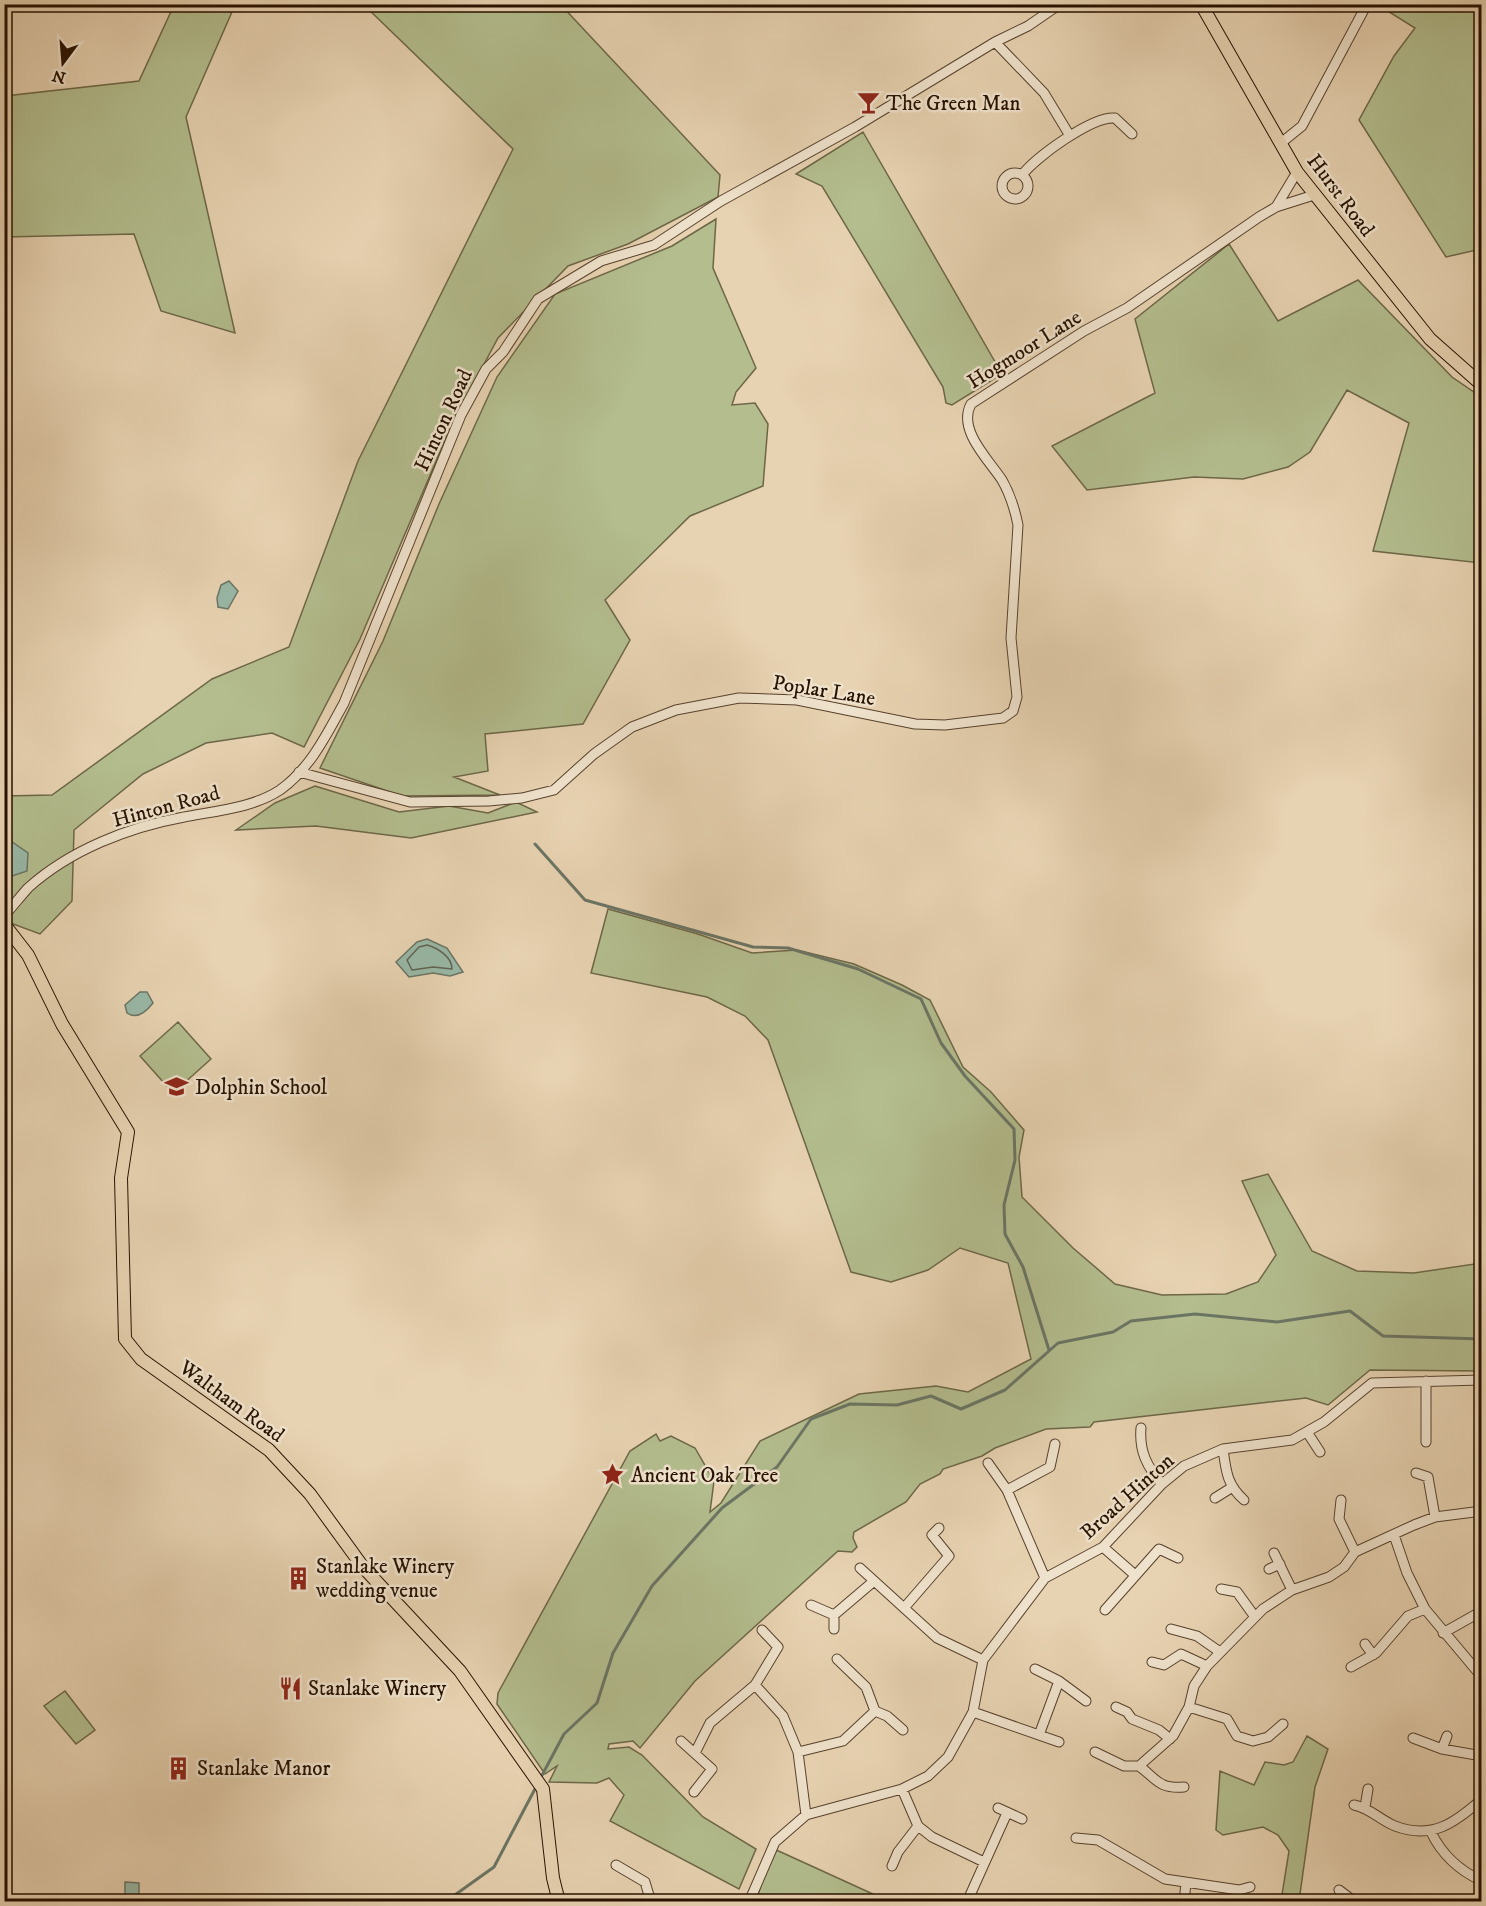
<svg xmlns="http://www.w3.org/2000/svg" width="1486" height="1906" viewBox="0 0 1486 1906" font-family="'IM FELL DW Pica',serif">
	<style>
		.green { fill: #b3bd8e; stroke: #6d6747; stroke-width: 1.5 }
		.water { fill: #98b8a7; stroke: #6b7564; stroke-width: 1.5 }
		.lines { fill: none; stroke-linecap: round; stroke-linejoin: round }
		.shore { stroke: #606454; stroke-width: 1.5 }
		.stream { stroke: #6b7564; stroke-width: 3 }
		.minor-casing { stroke: #57412c; stroke-width: 11 }
		.major-casing { stroke: #271100; stroke-width: 14 }
		.minor { stroke: #efe2cc; stroke-width: 9 }
		.major { stroke: #e7d2b1; stroke-width: 12 }
		.labels { text-anchor: middle; stroke-width: 5; stroke-linejoin: round; paint-order: stroke }
		.poi-label { font-size: 21px; fill: #271100; stroke: #efe2cc; text-anchor: start }
		.street-label { font-size: 21px; fill: #271100; stroke: #efe2cc }
	</style>
	<rect width="100%" height="100%" fill="#e7d2b1"/>
	<filter id="stains"><feTurbulence type="fractalNoise" baseFrequency=".00333" numOctaves="4"/><feColorMatrix values="0 0 0 0 .2 0 0 0 0 .09 0 0 0 0 .02 0 0 0 .5 -.17"/></filter>
	<radialGradient id="worn" r=".72"><stop offset=".6" stop-color="#630" stop-opacity="0"/><stop offset="1" stop-color="#630" stop-opacity=".3"/></radialGradient>
	<path class="green" d="M 174,5 L 235,5 L 186,117 L 235,333 L 161,311 L 134,234 L 5,237 L 5,96 L 139,81 Z
		M 364,5 L 561,5 L 720,175 L 718,197 L 628,244 L 568,266 L 498,338 L 452,424 L 360,639 L 304,747 L 272,733 L 206,743 L 143,774 L 74,830 L 72,901 L 40,934 L 5,921 L 4,796 L 52,795 L 212,679 L 289,647 L 358,461 L 513,149 Z
		M 1378,5 L 1481,5 L 1481,249 L 1446,257 L 1359,120 L 1394,56 L 1415,28 Z
		M 863,132 L 1002,374 L 952,405 L 946,403 L 943,387 L 822,186 L 796,174 Z
		M 716,219 L 713,268 L 756,368 L 736,392 L 732,405 L 755,403 L 768,424 L 763,486 L 690,516 L 605,600 L 630,640 L 583,724 L 485,734 L 488,771 L 454,777 L 500,795 L 402,796 L 320,768 L 383,641 L 439,504 L 497,377 L 555,294 L 672,246 Z
		M 1229,244 L 1278,321 L 1358,280 L 1452,377 L 1481,397 L 1481,563 L 1373,551 L 1409,423 L 1347,390 L 1310,452 L 1288,467 L 1243,479 L 1194,477 L 1087,490 L 1052,446 L 1155,393 L 1135,319 Z
		M 315,786 L 399,812 L 449,806 L 488,813 L 516,802 L 537,812 L 411,838 L 316,826 L 236,830 L 275,803 Z
		M 608,909 L 698,934 L 752,953 L 797,950 L 854,964 L 902,985 L 930,1000 L 963,1067 L 991,1092 L 1024,1130 L 1019,1157 L 1022,1197 L 1073,1248 L 1115,1284 L 1162,1295 L 1226,1294 L 1258,1282 L 1276,1255 L 1242,1181 L 1268,1174 L 1312,1251 L 1357,1271 L 1414,1273 L 1481,1263 L 1481,1371 L 1370,1370 L 1328,1405 L 1306,1398 L 1094,1422 L 1090,1427 L 1046,1429 L 995,1448 L 982,1456 L 943,1469 L 940,1474 L 920,1484 L 906,1502 L 854,1532 L 853,1538 L 857,1547 L 852,1552 L 838,1551 L 695,1681 L 640,1748 L 633,1741 L 609,1744 L 608,1749 L 629,1747 L 642,1755 L 703,1817 L 756,1849 L 739,1889 L 610,1821 L 624,1795 L 609,1778 L 597,1783 L 549,1782 L 557,1766 L 545,1774 L 497,1704 L 498,1693 L 630,1451 L 656,1434 L 660,1441 L 671,1436 L 695,1448 L 714,1481 L 710,1512 L 721,1503 L 760,1441 L 859,1394 L 936,1386 L 968,1392 L 1031,1359 L 1008,1263 L 960,1248 L 928,1270 L 891,1282 L 851,1272 L 768,1040 L 745,1016 L 707,997 L 591,973 Z
		M 178,1022 L 211,1059 L 173,1093 L 140,1056 Z
		M 65,1691 L 95,1730 L 76,1744 L 44,1706 Z
		M 1307,1736 L 1328,1749 L 1315,1787 L 1299,1901 L 1281,1901 L 1289,1851 L 1278,1835 L 1263,1827 L 1223,1835 L 1216,1830 L 1220,1771 L 1254,1785 L 1265,1762 L 1284,1765 L 1293,1762 Z
		M 772,1848 L 875,1895 L 892,1901 L 769,1902 L 758,1895 Z"/>
	<path class="water" d="M 229,581 L 238,591 L 228,609 L 218,607 L 217,598 L 221,585 Z
		M 5,837 L 28,853 L 27,871 L 12,876 L 5,874 Z
		M 427,939 L 447,948 L 463,972 L 450,976 L 433,973 L 409,977 L 396,962 L 417,942 Z
		M 140,992 L 147,992 L 153,1003 C 146,1012 137,1020 127,1013 L 125,1005 Z
		M 125,1882 L 139,1883 L 139,1901 L 125,1901 Z"/>
	<g class="lines">
		<path class="shore" d="M 427,945 C 438,948 452,957 452,969 L 433,967 L 412,970 L 407,960 L 419,947 Z"/>
		<path class="stream" d="M 535,844 L 585,900 L 753,947 L 788,948 L 858,969 L 921,999 L 941,1043 L 965,1076 L 1014,1129 L 1015,1160 L 1004,1205 L 1005,1234 L 1023,1267 L 1049,1350
			M 540,1779 L 564,1734 L 597,1703 L 613,1653 L 652,1586 L 722,1508 L 777,1467 L 811,1419 L 850,1404 L 897,1405 L 931,1396 L 961,1409 L 1005,1390 L 1058,1343 L 1113,1332 L 1131,1321 L 1195,1314 L 1277,1322 L 1350,1311 L 1383,1336 L 1482,1339
			M 445,1902 L 494,1867 L 536,1787"/>
		<defs>
			<path id="minor" d="M 995,42 L 1044,93 L 1070,136
				M 1281,143 L 1302,126 L 1367,4
				M1002 186a13 13 0 1 1 26 0a13 13 0 1 1-26 0Z
				M 1022,175 C 1036,157 1092,116 1115,118 L 1132,134
				M 1276,207 L 1297,172
				M 299,772 L 410,802 L 489,801 L 522,798 L 554,790 L 594,754 L 632,727 L 676,710 L 739,698 L 797,700 L 915,724 L 945,725 L 1003,718 L 1013,711 L 1017,697 L 1011,638 L 1018,525 C 1015,510 1010,494 1002,480 C 989,460 957,430 971,404 L 1084,331 L 1127,308 L 1259,217 L 1276,207 L 1314,195
				M 4,916 C 12,907 20,897 28,888 C 70,850 129,827 184,817 C 215,811 253,808 280,790 C 310,769 327,734 344,703 L 461,415 L 486,369 L 503,352 L 538,299 L 601,261 L 654,245 L 721,201 L 855,127 L 995,42 L 1028,26 L 1060,4
				M 1426,1381 L 1426,1442
				M 1141,1428 C 1139,1451 1147,1467 1162,1484
				M 1307,1432 L 1320,1452
				M 1223,1449 C 1226,1471 1227,1485 1244,1500
				M 988,1463 L 1007,1490
				M 1416,1473 L 1428,1477 L 1435,1517
				M 1215,1498 L 1231,1488
				M 1341,1500 L 1339,1519 L 1355,1552
				M 1394,1535 L 1407,1573 L 1425,1609 L 1482,1677
				M 1103,1547 L 1135,1575
				M 1274,1553 L 1292,1590
				M 860,1568 L 937,1638 L 983,1660
				M 1269,1569 L 1280,1564
				M 1045,1578 L 1007,1490 L 1050,1467 L 1055,1444
				M 1221,1589 L 1237,1592 L 1255,1617
				M 811,1605 L 834,1615 L 874,1581
				M 904,1608 L 949,1556 L 932,1535 L 939,1528
				M 1105,1610 L 1159,1549 L 1178,1558
				M 834,1629 L 834,1615
				M 1171,1629 L 1197,1636 L 1220,1652
				M 1443,1633 L 1482,1611
				M 1365,1644 L 1373,1655
				M 1152,1662 L 1164,1665 L 1181,1654 L 1207,1666
				M 1351,1667 L 1376,1653 L 1408,1616 L 1425,1609
				M 1035,1669 L 1059,1681 L 1086,1701
				M 755,1685 L 778,1647 L 762,1630
				M 1116,1707 L 1127,1712 L 1132,1719 L 1159,1730 L 1170,1739
				M 1189,1707 L 1227,1719 L 1237,1736 L 1253,1741 L 1268,1737 L 1283,1724
				M 875,1711 L 887,1716 L 903,1730
				M 973,1712 L 1059,1742
				M 1039,1735 L 1059,1681
				M 1413,1738 L 1442,1749 L 1482,1756
				M 681,1741 L 712,1769 L 694,1792
				M 1442,1749 L 1447,1736
				M 798,1752 L 843,1741 L 875,1711 L 866,1687 L 837,1659
				M 1095,1752 L 1124,1766 L 1139,1766 L 1173,1736 L 1189,1707 L 1194,1686 L 1207,1666 L 1263,1609 L 1292,1590 L 1329,1577 L 1344,1567 L 1355,1552 L 1414,1525 L 1435,1517 L 1482,1511
				M 695,1753 L 710,1723 L 755,1685 L 783,1716 L 798,1752 L 806,1815
				M 1139,1766 C 1157,1779 1158,1789 1184,1787
				M 902,1789 L 918,1826 L 932,1837 L 984,1862
				M 1354,1805 C 1370,1808 1380,1820 1395,1826 C 1432,1840 1455,1823 1482,1799
				M 1365,1807 L 1368,1789
				M 998,1808 L 1022,1819
				M 1431,1832 C 1442,1855 1458,1870 1482,1881
				M 1076,1838 L 1098,1840 L 1165,1879 L 1239,1890 L 1250,1887
				M 616,1865 L 645,1882 L 651,1902
				M 892,1866 L 898,1852 L 918,1826
				M 1339,1890 L 1355,1902
				M 749,1902 L 775,1842 L 806,1815 L 902,1789 L 928,1776 L 948,1757 L 973,1712 L 983,1660 L 1045,1578 L 1103,1547 L 1162,1484 L 1184,1466 L 1223,1449 L 1292,1440 L 1324,1422 L 1372,1383 L 1482,1380
				M 967,1902 L 1007,1813
				M 1184,1902 L 1186,1883"/>
			<path id="major" d="M 1201,4 L 1297,172 L 1430,339 L 1482,385
				M 4,924 L 28,955 L 62,1024 L 128,1132 L 121,1178 L 125,1339 L 141,1359 L 269,1450 L 310,1494 L 363,1567 L 460,1671 L 543,1789 L 553,1878 L 559,1902"/>
		</defs>
		<use href="#minor" class="minor-casing"/>
		<use href="#major" class="major-casing"/>
		<use href="#minor" class="minor"/>
		<use href="#major" class="major"/>
	</g>
	<defs>
		<symbol id="bar-bare" viewBox="-9 -9 18 18"><path d="M-6-5H6L.8 .8V4.5H3.5V6h-7V4.5H-.8V.8Z" fill="#8f2418" stroke="#efe2cc" stroke-width="2.5" paint-order="stroke"/></symbol>
		<symbol id="school-bare" viewBox="-9 -9 18 18"><path d="M0-5L7-2L0 1L-7-2ZM-4 1L0 2.5L4 1V4Q0 6-4 4Z" fill="#8f2418" stroke="#efe2cc" stroke-width="2.5" paint-order="stroke"/></symbol>
		<symbol id="sight-bare" viewBox="-9 -9 18 18"><path d="M0-6L1.8-2.2L6-1.7L2.9 1.2L3.7 5.4L0 3.3L-3.7 5.4L-2.9 1.2L-6-1.7L-1.8-2.2Z" fill="#8f2418" stroke="#efe2cc" stroke-width="2.5" paint-order="stroke"/></symbol>
		<symbol id="building-bare" viewBox="-9 -9 18 18"><path d="M-4-6H4V6H1V3H-1V6H-4ZM-2.5-4.3h1.7v1.8h-1.7ZM.8-4.3h1.7v1.8H.8ZM-2.5-1h1.7V.8h-1.7ZM.8-1h1.7V.8H.8Z" fill="#8f2418" stroke="#efe2cc" stroke-width="2.5" paint-order="stroke"/></symbol>
		<symbol id="restaurant-bare" viewBox="-9 -9 18 18"><path d="M-5-6h1v4h1v-4h1v4h1v-4h1v5L-1.5 .5V6h-2V.5L-5-1ZM5-6V6H3V1.5H1.5Q1.5-4 5-6Z" fill="#8f2418" stroke="#efe2cc" stroke-width="2.5" paint-order="stroke"/></symbol>
	</defs>
	<g fill-rule="evenodd">
		<use href="#bar-bare" x="852" y="86" width="33" height="33"/>
		<use href="#school-bare" x="160" y="1070" width="33" height="33"/>
		<use href="#sight-bare" x="596" y="1458" width="33" height="33"/>
		<use href="#building-bare" x="282" y="1562" width="33" height="33"/>
		<use href="#restaurant-bare" x="274" y="1672" width="33" height="33"/>
		<use href="#building-bare" x="162" y="1752" width="33" height="33"/>
	</g>
	<g class="labels">
		<g class="poi-label">
			<text x="886" y="110">The Green Man</text>
			<text x="195" y="1094">Dolphin School</text>
			<text x="631" y="1482">Ancient Oak Tree</text>
			<text x="316" y="1573">Stanlake Winery<tspan x="316" dy="24">wedding venue</tspan></text>
			<text x="308" y="1695">Stanlake Winery</text>
			<text x="197" y="1775">Stanlake Manor</text>
		</g>
		<g class="street-label">
			<text transform="translate(1341 195) rotate(53)" y="7">Hurst Road</text>
			<text transform="translate(1024 349) rotate(-32)" y="7">Hogmoor Lane</text>
			<text transform="translate(443 420) rotate(-65)" y="7">Hinton Road</text>
			<text transform="translate(824 690) rotate(9)" y="7">Poplar Lane</text>
			<text transform="translate(166 806) rotate(-15)" y="7">Hinton Road</text>
			<text transform="translate(232 1401) rotate(36)" y="7">Waltham Road</text>
			<text transform="translate(1127 1496) rotate(-42)" y="7">Broad Hinton</text>
		</g>
	</g>
	<rect width="1486" height="1906" fill="none" stroke="#e7d2b1" stroke-width="24"/>
	<rect x="6" y="6" width="1474" height="1894" fill="none" stroke="#271100" stroke-width="3"/>
	<rect x="12" y="12" width="1462" height="1882" fill="none" stroke="#271100" stroke-width="1.5"/>
	<g transform="translate(63 63) rotate(196)" stroke="#efe2cc" stroke-width="4.5" paint-order="stroke">
	<path d="M0-4.5L10 22L0 15L-10 22Z" fill="#271100"/>
	<text y="-9" font-size="16" font-weight="bold" text-anchor="middle" fill="#271100">N</text>
	</g>
	<rect width="100%" height="100%" filter="url(#stains)"/>
	<rect width="100%" height="100%" fill="url(#worn)"/>
</svg>
